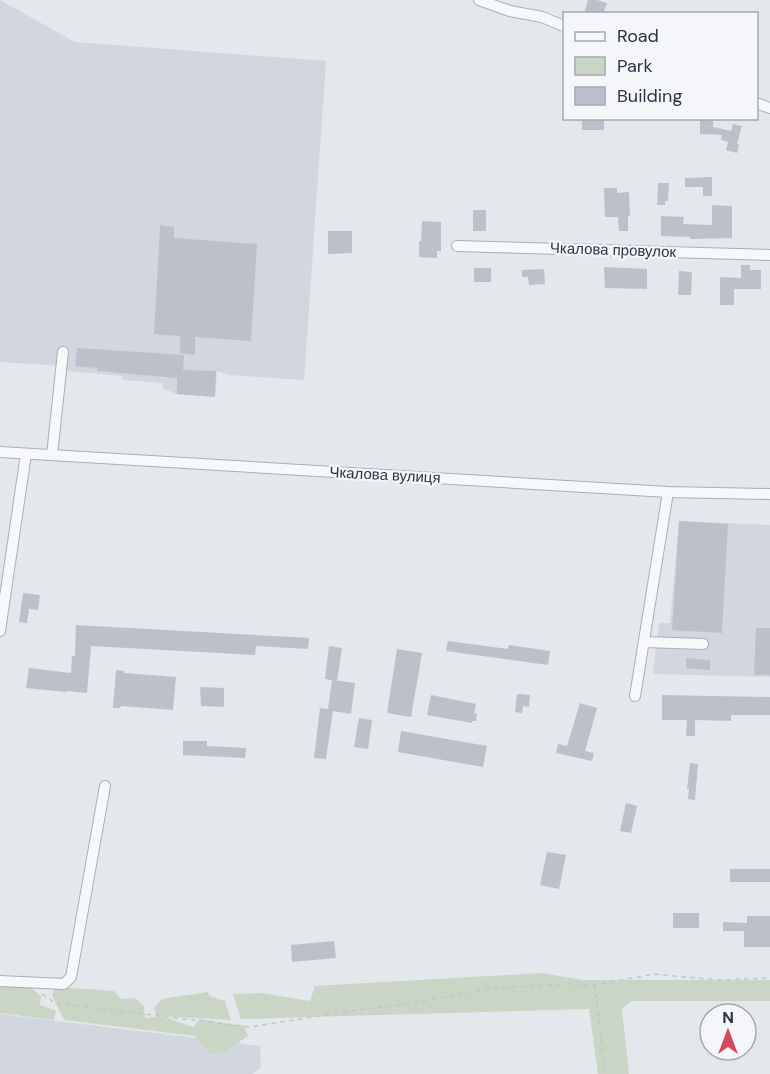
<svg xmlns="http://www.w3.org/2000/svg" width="770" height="1074" viewBox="0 0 770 1074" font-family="'DM Sans',sans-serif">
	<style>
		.built { fill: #d2d6de }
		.green { fill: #c9d6c5 }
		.building { fill: #bbc0ca }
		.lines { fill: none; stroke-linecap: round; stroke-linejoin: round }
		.minor-casing { stroke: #a9aeb7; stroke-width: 12 }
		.path { stroke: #c2c5cb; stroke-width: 1.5; stroke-dasharray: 4.5 4.5; stroke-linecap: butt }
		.minor { stroke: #f7f8fa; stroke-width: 10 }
		.labels { text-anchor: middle; stroke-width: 4.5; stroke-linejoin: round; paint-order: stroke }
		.street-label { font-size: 15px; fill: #2b3445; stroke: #f4f6f9 }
	</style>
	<rect width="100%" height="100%" fill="#e4e7ec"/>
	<path class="built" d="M 0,0 L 75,42 L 326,61 L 304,380 L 229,375 L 217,371 L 215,397 L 177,394 L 164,389 L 162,383 L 123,380 L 122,376 L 67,371 L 62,366 L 0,362 Z
		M 679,521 L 770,525 L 770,677 L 653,674 L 659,623 L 670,623 Z
		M 0,1014 L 260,1046 L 261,1067 L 253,1074 L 0,1074 Z"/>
	<path class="green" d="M 542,973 L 582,980 L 770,980 L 770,1001 L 632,1001 L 622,1008 L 629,1074 L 598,1074 L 589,1009 L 241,1019 L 233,994 L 260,993 L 310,1001 L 315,986 Z
		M 0,984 L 28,985 L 41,996 L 40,1005 L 56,1011 L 54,1020 L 0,1013 Z
		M 55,987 L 114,991 L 121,999 L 135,998 L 144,1006 L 145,1018 L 160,1016 L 156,1015 L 154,1008 L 162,999 L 208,992 L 209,996 L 225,1001 L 231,1020 L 161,1016 L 193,1027 L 200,1019 L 244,1026 L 248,1036 L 224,1052 L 210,1054 L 195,1036 L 64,1020 L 52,995 Z"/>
	<path class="building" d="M 588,0 L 597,0 L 607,3 L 603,14 L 584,14 Z
		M 582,118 L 604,118 L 604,130 L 582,130 Z
		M 700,119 L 713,120 L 713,127 L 731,131 L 733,124 L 742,126 L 737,144 L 739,145 L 737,153 L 726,150 L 728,142 L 721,140 L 722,135 L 700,134 Z
		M 712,177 L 712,196 L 703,196 L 703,187 L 685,187 L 685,178 Z
		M 658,183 L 669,183 L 668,201 L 665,201 L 665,205 L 657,205 Z
		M 604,188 L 617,188 L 617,193 L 629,192 L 630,216 L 628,216 L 628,231 L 619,231 L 618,217 L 605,217 Z
		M 712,205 L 732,206 L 732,238 L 690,239 L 690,237 L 661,236 L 661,216 L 684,217 L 683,224 L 712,225 Z
		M 473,210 L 486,210 L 486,231 L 473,231 Z
		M 422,221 L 441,222 L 441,251 L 437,251 L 437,258 L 419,257 L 419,241 L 421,241 Z
		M 160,225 L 174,227 L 174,238 L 257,244 L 251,341 L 195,337 L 195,355 L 180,353 L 180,336 L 154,334 Z
		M 328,231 L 352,231 L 352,253 L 328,254 Z
		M 741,265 L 750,265 L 750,270 L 761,270 L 761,289 L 734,289 L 734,305 L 720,305 L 720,277 L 741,278 Z
		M 604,267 L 647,269 L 647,289 L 605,288 Z
		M 474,268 L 491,268 L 491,282 L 474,282 Z
		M 544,269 L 545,284 L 529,285 L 528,277 L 522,277 L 522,270 Z
		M 679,271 L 692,272 L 691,295 L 678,295 Z
		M 77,348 L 184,355 L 183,370 L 216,371 L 215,397 L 177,394 L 177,378 L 97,371 L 97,368 L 75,366 Z
		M 679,521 L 728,524 L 722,633 L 672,630 Z
		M 23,593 L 40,595 L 38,610 L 29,609 L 27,623 L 19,622 Z
		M 76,625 L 309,638 L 308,649 L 256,646 L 255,655 L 91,646 L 87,693 L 67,691 L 67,692 L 26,688 L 29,668 L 71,673 L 72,656 L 75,656 Z
		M 756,628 L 770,628 L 770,675 L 754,675 Z
		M 448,641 L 508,649 L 509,645 L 550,651 L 548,665 L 446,651 Z
		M 329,646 L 342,648 L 337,681 L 325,679 Z
		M 397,649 L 422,653 L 411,717 L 387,713 Z
		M 686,658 L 710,660 L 710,670 L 686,668 Z
		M 116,670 L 124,671 L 124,673 L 176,677 L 173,710 L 121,706 L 120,708 L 113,708 Z
		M 332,680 L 355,683 L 351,714 L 333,711 L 326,759 L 314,758 L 320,708 L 328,709 Z
		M 200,687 L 224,688 L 224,707 L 201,706 Z
		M 517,694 L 530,695 L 529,707 L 523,706 L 522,713 L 515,712 Z
		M 431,695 L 476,704 L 474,713 L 477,714 L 476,721 L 472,721 L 472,723 L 427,715 Z
		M 662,695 L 770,697 L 770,715 L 731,715 L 731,721 L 695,720 L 695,736 L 686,736 L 687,720 L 662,720 Z
		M 580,703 L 597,708 L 585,751 L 594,753 L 592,761 L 556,753 L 558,744 L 567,746 Z
		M 359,718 L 372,720 L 368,749 L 354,747 Z
		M 401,731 L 487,746 L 483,767 L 398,752 Z
		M 183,741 L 207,741 L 207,746 L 246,748 L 245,758 L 183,755 Z
		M 690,763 L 698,764 L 695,800 L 688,799 L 689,789 L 687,789 Z
		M 626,803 L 637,806 L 631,833 L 620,831 Z
		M 547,852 L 566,855 L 559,889 L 540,885 Z
		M 730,869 L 770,869 L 770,882 L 730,882 Z
		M 673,913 L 699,913 L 699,928 L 673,928 Z
		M 747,916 L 770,916 L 770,947 L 744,947 L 744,931 L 723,931 L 723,922 L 747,923 Z
		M 334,941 L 336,958 L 292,962 L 291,945 Z"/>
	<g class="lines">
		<defs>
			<path id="minor" d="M 479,0 L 510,11 L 542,17 L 564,26
				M 756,103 L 770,108
				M 457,246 L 770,255
				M 0,452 L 668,492 L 770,494
				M 52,455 L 63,352
				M 0,631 L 26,454
				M 644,642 L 703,644
				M 635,696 L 668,492
				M 0,981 L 64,984 L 71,977 L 105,786"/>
		</defs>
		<use href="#minor" class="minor-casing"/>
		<path class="path" d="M 595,985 L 605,1074
			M 42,994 L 55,1003 L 250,1027 L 364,1009 L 407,1004 L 485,989 L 563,984 L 595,985 L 654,974 L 718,980 L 770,978"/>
		<use href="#minor" class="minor"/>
	</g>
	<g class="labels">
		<g class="street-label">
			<text transform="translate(613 250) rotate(2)" y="5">Чкалова провулок</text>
			<text transform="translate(385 475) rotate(3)" y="5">Чкалова вулиця</text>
		</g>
	</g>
	<rect x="563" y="12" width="195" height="108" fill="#f4f6f9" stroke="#a4a8b1" stroke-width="1.5"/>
	<rect x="575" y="32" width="30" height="9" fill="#f7f8fa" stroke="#a4a8b1" stroke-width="1.5"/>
	<text x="617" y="42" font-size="18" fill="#2b3445">Road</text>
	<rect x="575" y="57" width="30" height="18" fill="#c9d6c5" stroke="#a4a8b1" stroke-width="1.5"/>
	<text x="617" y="72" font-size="18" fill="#2b3445">Park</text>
	<rect x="575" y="87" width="30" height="18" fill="#bbc0ca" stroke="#a4a8b1" stroke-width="1.5"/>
	<text x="617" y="102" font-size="18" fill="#2b3445">Building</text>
	<g transform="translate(728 1032)"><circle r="28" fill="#f4f6f9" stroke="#a4a8b1" stroke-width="1.5"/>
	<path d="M0-4.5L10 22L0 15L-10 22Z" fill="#d1495b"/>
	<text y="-9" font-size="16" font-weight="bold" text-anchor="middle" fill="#2b3445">N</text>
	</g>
</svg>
